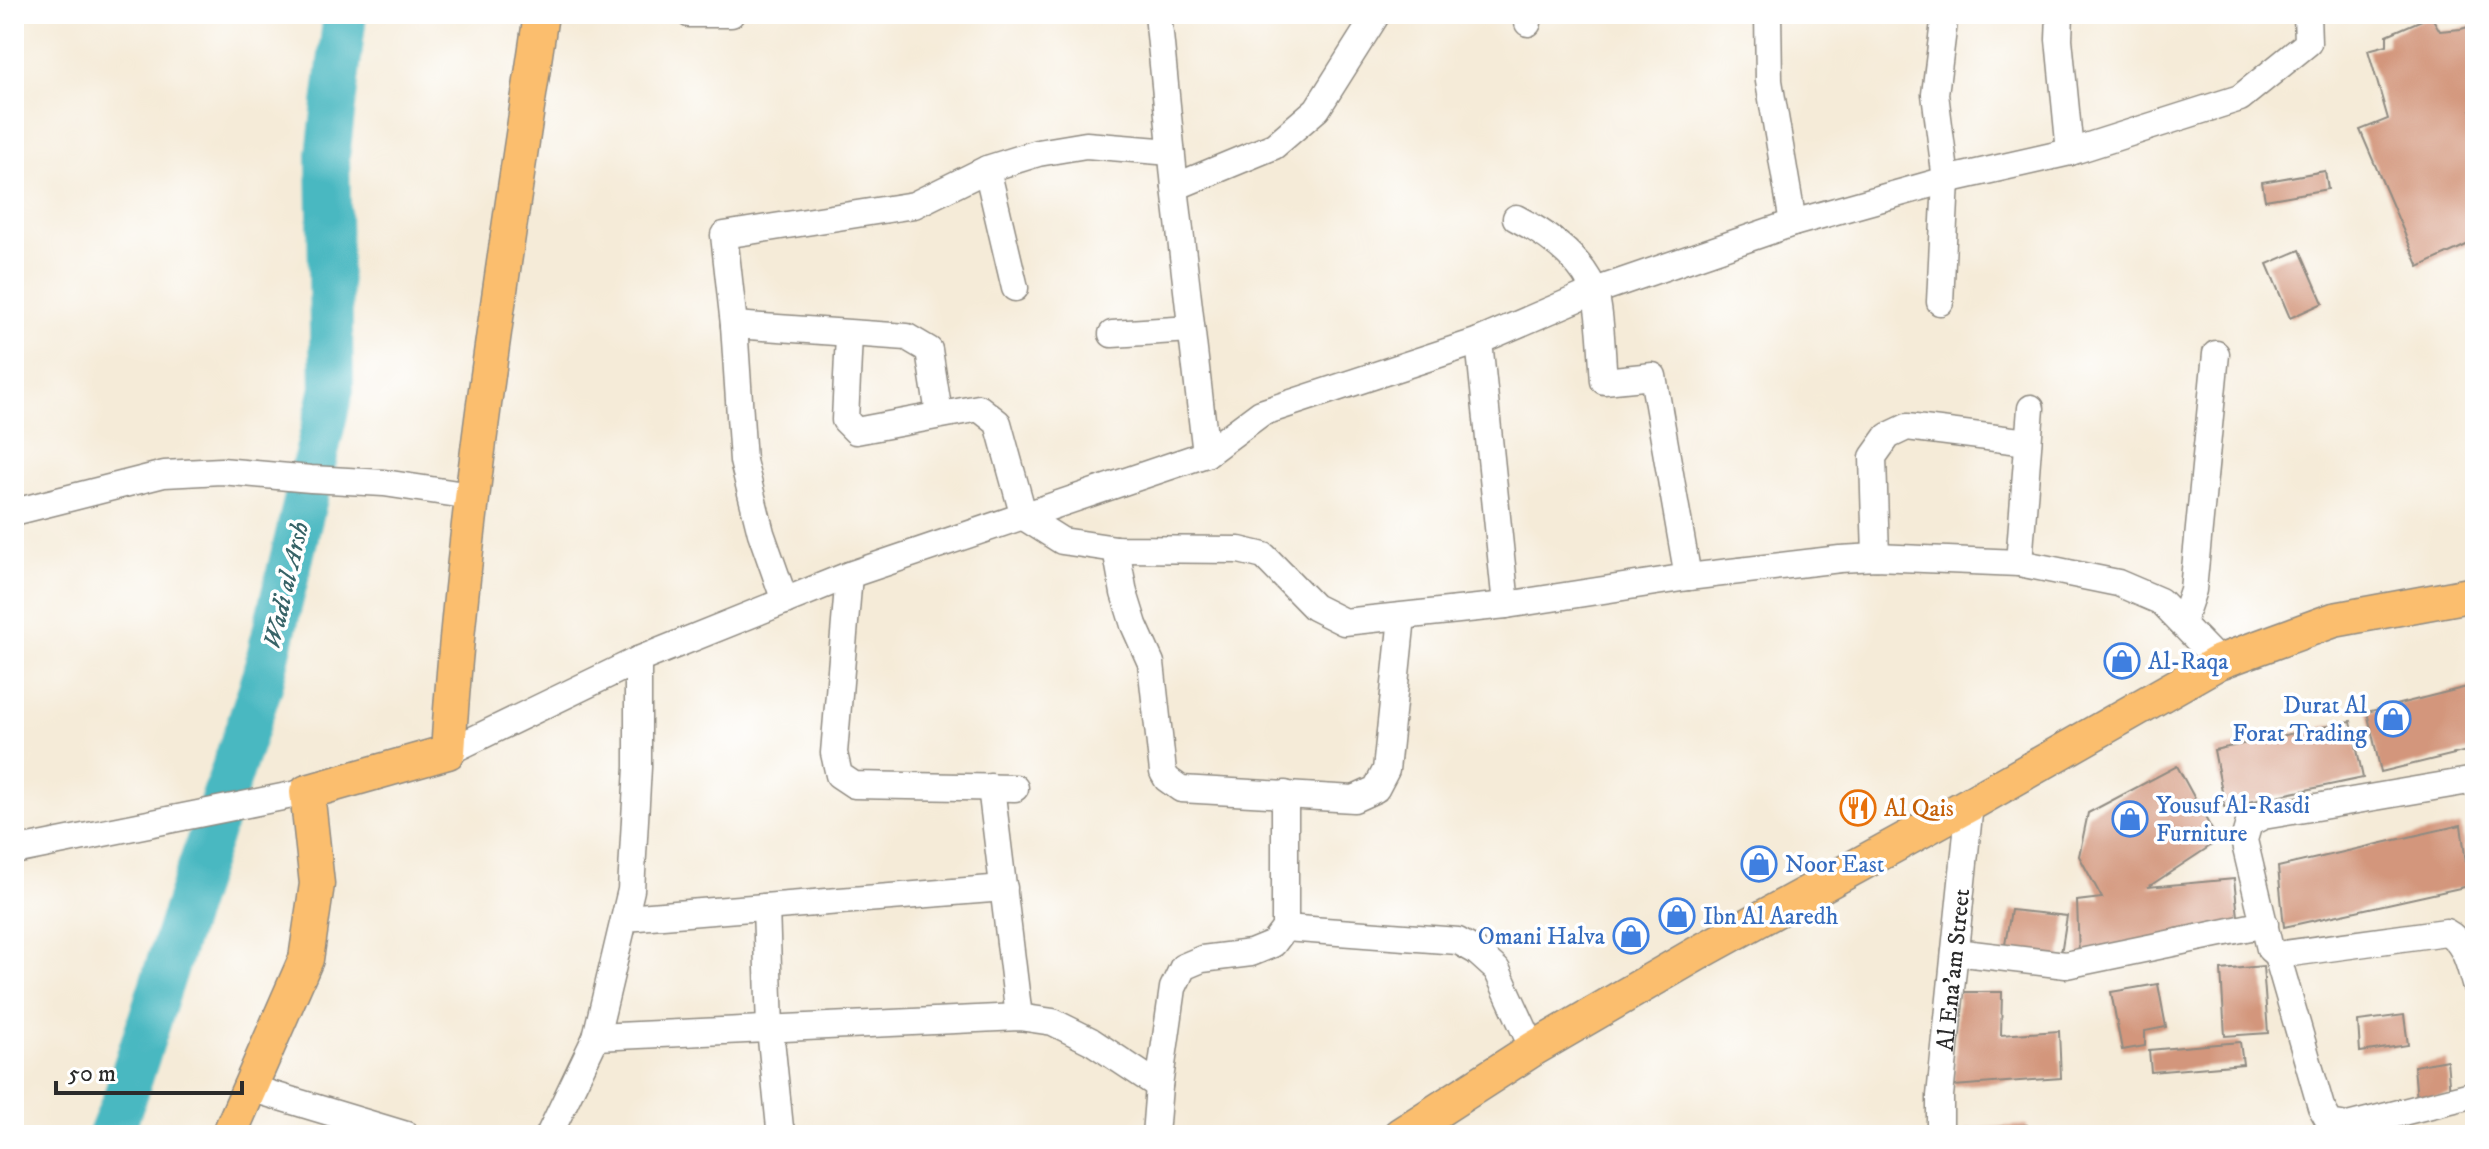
<svg xmlns="http://www.w3.org/2000/svg" width="2489" height="1149" viewBox="0 0 2489 1149" font-family="'IM FELL DW Pica',serif">
	<style>
		.lines { fill: none; stroke-linecap: round; stroke-linejoin: round }
		.river { stroke: #49b8c1; stroke-width: 44 }
		.building { fill: #d3967b }
		.minor-casing { stroke: #908b82; stroke-width: 29 }
		.major-casing { stroke: #908b82; stroke-width: 37 }
		.minor { stroke: #fff; stroke-width: 26 }
		.major { stroke: #fbbe6e; stroke-width: 34 }
		.labels { text-anchor: middle; stroke-width: 7; stroke-linejoin: round; paint-order: stroke }
		.shop-label { font-size: 24px; fill: #366cbe; stroke: #fff; text-anchor: start }
		.food-label { font-size: 24px; fill: #c56008; stroke: #fff; text-anchor: start }
		.street-label { font-size: 24px; fill: #2b2b2b; stroke: #fff }
		.water-label { font-size: 26px; font-style: italic; fill: #376367; stroke: #fff }
	</style>
	<rect width="100%" height="100%" fill="#fff"/>
	<filter id="ink" filterUnits="userSpaceOnUse"><feTurbulence type="fractalNoise" baseFrequency=".0125" numOctaves="2"/><feDisplacementMap in="SourceGraphic" scale="16" xChannelSelector="R" yChannelSelector="G"/><feConvolveMatrix kernelMatrix="1 2 1 2 8 2 1 2 1" color-interpolation-filters="sRGB"/></filter>
	<filter id="wash" filterUnits="userSpaceOnUse"><feTurbulence type="fractalNoise" baseFrequency=".006" numOctaves="4" result="noise"/><feDisplacementMap in="SourceGraphic" scale="32" xChannelSelector="R" yChannelSelector="G"/><feGaussianBlur stdDeviation="1.8" result="paint"/><feColorMatrix in="noise" values="0 0 0 0 0 0 0 0 0 0 0 0 0 0 0 0 0 1.4 0 .05"/><feComposite in="paint" operator="in"/></filter>
	<g filter="url(#wash)">
		<rect width="100%" height="100%" fill="#f5ebd8"/>
		<g class="lines">
			<path class="river" d="M 110,1135 L 125,1097 L 188,901 L 261,686 L 332,389 L 328,155 L 345,14"/>
		</g>
		<g id="blocks">
			<path class="building" d="M 2431,16 L 2440,31 L 2461,29 L 2475,25 L 2475,108 L 2471,110 L 2475,119 L 2475,241 L 2419,267 L 2360,130 L 2388,119 L 2368,50 L 2387,45 L 2387,35 Z
				M 2325,171 L 2328,189 L 2265,200 L 2262,182 Z
				M 2300,250 L 2323,303 L 2290,318 L 2267,264 Z
				M 2475,685 L 2475,749 L 2381,772 L 2367,712 Z
				M 2351,721 L 2363,778 L 2225,807 L 2214,750 Z
				M 2177,766 L 2218,841 L 2148,887 L 2234,879 L 2239,926 L 2079,956 L 2077,901 L 2102,898 L 2079,856 L 2088,813 Z
				M 2461,825 L 2469,886 L 2284,927 L 2278,867 Z
				M 2011,910 L 2067,916 L 2060,960 L 2003,956 Z
				M 2263,966 L 2268,1033 L 2225,1036 L 2221,970 Z
				M 2158,984 L 2166,1027 L 2145,1031 L 2145,1046 L 2122,1050 L 2111,992 Z
				M 1958,992 L 2002,992 L 2001,1035 L 2059,1031 L 2061,1078 L 1954,1086 Z
				M 2404,1015 L 2408,1045 L 2360,1052 L 2358,1021 Z
				M 2240,1042 L 2243,1064 L 2151,1072 L 2149,1050 Z
				M 2447,1060 L 2450,1094 L 2417,1101 L 2414,1066 Z
				M 2027,1125 L 2027,1135 L 1967,1135 L 1967,1129 Z"/>
		</g>
	</g>
	<g filter="url(#ink)">
		<use href="#blocks" fill-opacity="0" stroke="#908b82" stroke-width="2"/>
		<g class="lines">
			<defs>
				<g id="minor">
					<path d="M 689,14 L 731,14"/>
					<path d="M 1158,14 L 1175,187 L 1206,454"/>
					<path d="M 1527,14 L 1528,23"/>
					<path d="M 1768,14 L 1769,81 L 1793,223"/>
					<path d="M 2060,14 L 2059,39 L 2070,152"/>
					<path d="M 987,169 L 1015,288"/>
					<path d="M 1175,187 L 1274,146 L 1317,109 L 1377,14"/>
					<path d="M 1516,218 C 1547,234 1579,256 1593,288 C 1601,304 1602,361 1604,381 L 1653,376 L 1688,577"/>
					<path d="M 1940,302 L 1946,180 L 1935,94 L 1945,14"/>
					<path d="M 734,325 L 907,337 L 929,350 L 939,414"/>
					<path d="M 1112,334 L 1191,329"/>
					<path d="M 849,335 L 845,420 L 856,431 L 979,408 L 998,423 L 1024,517 L 1062,541 L 1116,549 L 1239,550 L 1264,556 L 1314,607 L 1344,622 L 1506,605 L 1688,577 L 1840,559 L 1876,557 L 2019,563 L 2118,583 L 2160,601 L 2219,662"/>
					<path d="M 1479,341 L 1506,605"/>
					<path d="M 14,512 L 164,474 L 221,471 L 311,479 L 384,483 L 471,496"/>
					<path d="M 1116,549 L 1124,593 L 1134,625 L 1151,663 L 1163,772 L 1167,779 L 1181,789 L 1354,799 L 1376,789 L 1386,770 L 1402,617"/>
					<path d="M 1876,557 L 1873,457 L 1888,436 L 1907,427 L 2028,442"/>
					<path d="M 2019,563 L 2031,408"/>
					<path d="M 849,575 L 834,753 L 839,775 L 854,785 L 1015,788"/>
					<path d="M 785,601 L 761,533 L 743,461 L 734,325 L 724,235 L 914,205 L 987,169 L 1038,153 L 1086,145 L 1171,152"/>
					<path d="M 2182,622 L 2193,590 L 2216,354"/>
					<path d="M 448,752 L 638,660 L 849,575 L 1206,454 L 1261,413 L 1479,341 L 1595,291 L 1793,223 L 1946,180 L 2070,152 L 2240,98 L 2308,43 L 2307,14"/>
					<path d="M 2475,780 L 2263,816 L 2249,823 L 2244,840 L 2270,949 L 2277,955 L 2446,932 C 2465,942 2469,964 2475,984"/>
					<path d="M 991,787 L 1019,1017"/>
					<path d="M 14,851 L 307,792"/>
					<path d="M 766,907 L 770,1029 L 780,1128 L 784,1135"/>
					<path d="M 625,918 L 1004,888"/>
					<path d="M 1285,928 L 1458,941 L 1476,951 L 1497,970 L 1533,1049"/>
					<path d="M 1955,952 L 2066,965 L 2265,924"/>
					<path d="M 2277,955 L 2321,1107 L 2330,1123 L 2347,1126 L 2475,1094"/>
					<path d="M 596,1037 L 1019,1017 L 1053,1022 L 1091,1041 L 1159,1086"/>
					<path d="M 250,1088 L 406,1135"/>
					<path d="M 549,1135 L 596,1037 L 631,890 L 638,767 L 638,660"/>
					<path d="M 1155,1135 L 1159,1086 L 1173,988 L 1183,967 L 1202,959 L 1251,953 L 1273,944 L 1285,928 L 1285,794"/>
					<path id="s1" d="M 1940,1135 L 1940,1096 L 1970,804"/>
				</g>
				<path id="major" d="M 229,1135 L 306,959 L 317,884 L 307,792 L 448,752 C 464,504 505,259 541,14
					M 1400,1135 L 1533,1049 L 1700,952 L 1970,804 L 2219,662 L 2334,620 L 2475,594"/>
			</defs>
			<use href="#minor" class="minor-casing"/>
			<use href="#major" class="major-casing"/>
			<use href="#minor" class="minor"/>
			<use href="#major" class="major"/>
		</g>
	</g>
	<defs>
		<symbol id="shop-ring" viewBox="-11 -11 22 22"><circle r="9.5" fill="#fff" stroke="#3f7fe0" stroke-width="1.5"/><path d="M-5-2.5h2.3a2.7 3.5 0 0 1 5.4 0H5L5.5 6h-11ZM-1.5-2.5h3a1.5 2.3 0 0 0-3 0Z" fill="#3f7fe0"/></symbol>
		<symbol id="restaurant-ring" viewBox="-11 -11 22 22"><circle r="9.5" fill="#fff" stroke="#e8710a" stroke-width="1.5"/><path d="M-5-6h1v4h1v-4h1v4h1v-4h1v5L-1.5 .5V6h-2V.5L-5-1ZM5-6V6H3V1.5H1.5Q1.5-4 5-6Z" fill="#e8710a"/></symbol>
	</defs>
	<g fill-rule="evenodd">
		<use href="#shop-ring" x="2102" y="641" width="40" height="40"/>
		<use href="#shop-ring" x="2373" y="699" width="40" height="40"/>
		<use href="#restaurant-ring" x="1838" y="788" width="40" height="40"/>
		<use href="#shop-ring" x="2110" y="799" width="40" height="40"/>
		<use href="#shop-ring" x="1739" y="844" width="40" height="40"/>
		<use href="#shop-ring" x="1657" y="896" width="40" height="40"/>
		<use href="#shop-ring" x="1611" y="916" width="40" height="40"/>
	</g>
	<g class="labels">
		<g class="shop-label">
			<text x="2148" y="669">Al-Raqa</text>
			<text x="2367" y="713" text-anchor="end">Durat Al<tspan x="2367" dy="28">Forat Trading</tspan></text>
			<text x="2156" y="813">Yousuf Al-Rasdi<tspan x="2156" dy="28">Furniture</tspan></text>
			<text x="1785" y="872">Noor East</text>
			<text x="1703" y="924">Ibn Al Aaredh</text>
			<text x="1605" y="944" text-anchor="end">Omani Halva</text>
		</g>
		<g class="food-label">
			<text x="1884" y="816">Al Qais</text>
		</g>
		<g class="street-label">
			<text dy="8" stroke="none"><textPath href="#s1" startOffset="166">Al Ena'am Street</textPath></text>
		</g>
		<g class="water-label">
			<text transform="translate(285 585) rotate(-77)" y="9">Wadi al Arsh</text>
		</g>
	</g>
	<rect width="2489" height="1149" fill="none" stroke="#fff" stroke-width="48"/>
	<path d="M56 1081v12h186v-12" fill="none" stroke="#2b2b2b" stroke-width="4"/>
	<text x="68" y="1081" font-size="24" fill="#2b2b2b" stroke="#ffffff" stroke-width="6" paint-order="stroke">50 m</text>
</svg>
